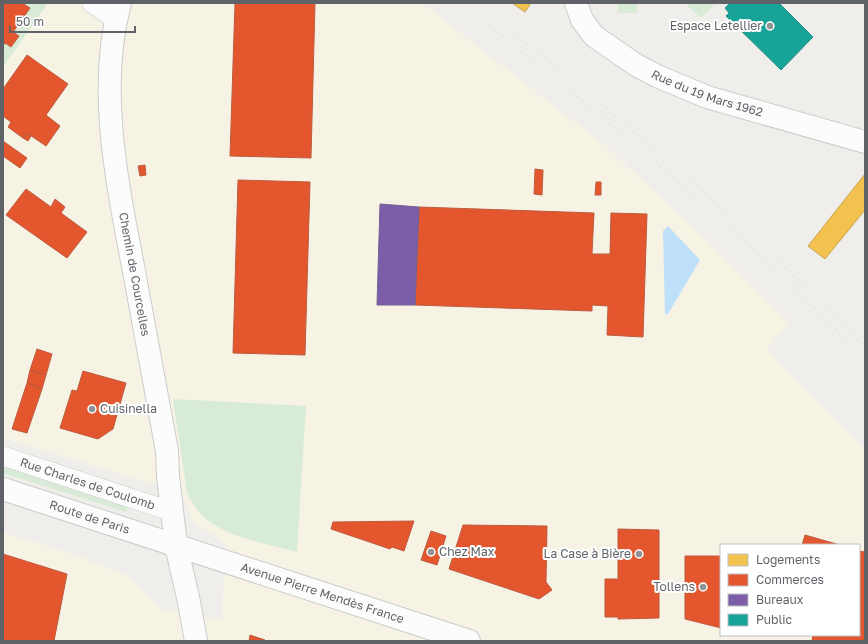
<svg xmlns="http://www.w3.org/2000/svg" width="868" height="644" viewBox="0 0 868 644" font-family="'Golos Text',sans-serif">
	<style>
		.commercial { fill: #f7f3e4; fill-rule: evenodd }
		.green { fill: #d8ebd6 }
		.water { fill: #bfe0f9 }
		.homes { fill: #f2c14e; stroke: #c6a556 }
		.shops { fill: #e4572e; stroke: #bc5b3f }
		.offices { fill: #7b5ea7; stroke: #736094 }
		.public { fill: #17a398; stroke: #2d908a }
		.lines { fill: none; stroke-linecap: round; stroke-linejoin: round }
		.minor-casing { stroke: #cbcccc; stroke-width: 20 }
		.tertiary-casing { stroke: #cbcccc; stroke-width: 24 }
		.secondary-casing { stroke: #cacacb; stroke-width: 24 }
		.minor { stroke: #fdfcfc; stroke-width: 19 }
		.tertiary { stroke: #fdfcfc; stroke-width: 22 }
		.secondary { stroke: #fdfcfc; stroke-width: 22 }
		.rail { stroke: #e4e4e4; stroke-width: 3; stroke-dasharray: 1 5; stroke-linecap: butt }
		.poi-dot { fill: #919496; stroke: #fff; stroke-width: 1.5 }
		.labels { text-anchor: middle; stroke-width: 4; stroke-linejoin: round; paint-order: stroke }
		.poi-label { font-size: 12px; fill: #5f6368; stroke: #fff; text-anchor: end }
		.street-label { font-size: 12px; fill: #5f6368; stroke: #fff }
	</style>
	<rect width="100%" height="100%" fill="#efeeea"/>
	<path class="commercial" d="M 3,3 L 422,3 L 604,145 L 704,237 L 789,322 L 767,350 L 865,450 L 865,641 L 3,641 L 3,532 L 84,558 L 130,577 L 160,609 L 222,620 L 225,544 L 194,522 L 179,490 L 126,476 L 3,437 ZM 721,545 L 859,545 L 859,635 L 721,635 Z"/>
	<path class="green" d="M 22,3 L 48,3 L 3,67 L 3,46 L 5,43 L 11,47 L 19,36 L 13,32 L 29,8 Z
		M 618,3 L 637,3 L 637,13 L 618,13 Z
		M 685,3 L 716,3 L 701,18 Z
		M 173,399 L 306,406 L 297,552 C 264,543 215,536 195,507 C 192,503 190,498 187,493 Z
		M 3,466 L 128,506 L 126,512 L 3,473 Z"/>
	<path class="water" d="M 668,226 L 700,260 L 668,314 L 665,314 L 663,231 Z"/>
	<path class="homes" d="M 512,3 L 531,3 L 525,12 Z
		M 865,174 L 865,210 L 825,259 L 808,246 Z"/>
	<path class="shops" d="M 3,3 L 22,3 L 30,8 L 13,32 L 19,36 L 11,47 L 5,43 L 3,46 Z
		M 235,3 L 315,3 L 311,158 L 230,156 Z
		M 27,55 L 68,84 L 46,115 L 60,126 L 46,146 L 27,133 L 23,138 L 8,127 L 11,122 L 3,116 L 3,89 Z
		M 27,133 L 31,136 L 28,141 L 23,138 Z
		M 3,141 L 27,158 L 20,168 L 3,156 Z
		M 145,165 L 146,175 L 140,176 L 138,166 Z
		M 535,169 L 543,170 L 542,195 L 534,194 Z
		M 238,180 L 310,182 L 305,355 L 233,353 Z
		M 596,182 L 601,182 L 601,195 L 595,195 Z
		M 26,189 L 51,207 L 55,199 L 65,207 L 61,213 L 87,232 L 67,258 L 6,215 Z
		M 419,207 L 594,213 L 592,254 L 610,254 L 611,213 L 647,214 L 643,337 L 607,335 L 608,306 L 592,305 L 592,311 L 415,305 Z
		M 37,349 L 52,354 L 46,375 L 30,370 Z
		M 30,370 L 46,375 L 42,389 L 27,383 Z
		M 83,371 L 126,383 L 113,429 L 98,439 L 60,428 L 72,390 L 77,391 Z
		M 27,383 L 42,389 L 27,433 L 12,429 Z
		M 414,521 L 404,551 L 392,547 L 390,549 L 331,529 L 333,522 Z
		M 463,525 L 547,526 L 546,582 L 552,590 L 539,599 L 449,569 Z
		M 618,529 L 659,530 L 659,618 L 618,619 L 618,617 L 605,617 L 605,579 L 618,579 Z
		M 431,531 L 446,536 L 437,565 L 421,560 Z
		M 805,535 L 840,545 L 802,545 Z
		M 859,551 L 865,552 L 865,641 L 812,641 L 813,635 L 859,635 Z
		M 3,554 L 67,574 L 54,641 L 3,641 Z
		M 685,556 L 721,556 L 721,628 L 685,619 Z
		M 250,635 L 265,640 L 264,641 L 249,641 Z"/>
	<path class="offices" d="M 380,204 L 419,207 L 415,305 L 377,305 Z"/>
	<path class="public" d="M 730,3 L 779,3 L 813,37 L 781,70 L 726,16 L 729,13 L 725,8 Z"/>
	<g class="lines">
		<defs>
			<g id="minor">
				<path d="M 92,3 L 116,20"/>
				<path id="s1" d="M 3,456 L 173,512"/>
			</g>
			<g id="tertiary">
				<path id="s2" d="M 120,3 C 97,88 117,182 133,266 C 144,328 156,389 167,451 L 168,476 L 176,545 L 189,602 L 196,641"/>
				<path id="s3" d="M 576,3 L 582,20 L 594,36 L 636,65 L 657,76 L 707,97 L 865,142"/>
			</g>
			<g id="secondary">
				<path id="s4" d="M 3,489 L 469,641"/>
			</g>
		</defs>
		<use href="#minor" class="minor-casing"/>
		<use href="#tertiary" class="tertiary-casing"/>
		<use href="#secondary" class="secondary-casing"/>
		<use href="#minor" class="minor"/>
		<use href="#tertiary" class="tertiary"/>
		<use href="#secondary" class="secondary"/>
		<path class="rail" d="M 460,3 C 561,82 661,164 756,252 C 793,286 829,323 865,360
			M 474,3 C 612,109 744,222 865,347"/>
	</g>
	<g class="poi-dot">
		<circle cx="770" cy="26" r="4"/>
		<circle cx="92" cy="409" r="4"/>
		<circle cx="431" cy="552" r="4"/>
		<circle cx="639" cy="554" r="4"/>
		<circle cx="703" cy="587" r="4"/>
	</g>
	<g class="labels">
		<g class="poi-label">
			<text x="762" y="30">Espace Letellier</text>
			<text x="100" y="413" text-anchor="start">Cuisinella</text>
			<text x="439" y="556" text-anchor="start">Chez Max</text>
			<text x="631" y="558">La Case à Bière</text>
			<text x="695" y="591">Tollens</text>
		</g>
		<g class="street-label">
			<text dy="4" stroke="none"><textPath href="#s3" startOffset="166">Rue du 19 Mars 1962</textPath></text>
			<text dy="4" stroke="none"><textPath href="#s2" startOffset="274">Chemin de Courcelles</textPath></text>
			<text dy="4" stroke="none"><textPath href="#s1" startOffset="89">Rue Charles de Coulomb</textPath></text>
			<text dy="4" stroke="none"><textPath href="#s4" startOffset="91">Route de Paris</textPath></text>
			<text dy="4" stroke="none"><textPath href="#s4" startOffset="336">Avenue Pierre Mendès France</textPath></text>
		</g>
	</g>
	<rect width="868" height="644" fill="none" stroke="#5f6368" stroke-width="8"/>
	<rect x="720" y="544" width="140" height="92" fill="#ffffff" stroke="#bfc1c3"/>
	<rect x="728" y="554" width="20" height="12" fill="#f2c14e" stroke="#bfc1c3"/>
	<text x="756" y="564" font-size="12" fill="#5f6368">Logements</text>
	<rect x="728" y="574" width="20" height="12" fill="#e4572e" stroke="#bfc1c3"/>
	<text x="756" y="584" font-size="12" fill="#5f6368">Commerces</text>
	<rect x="728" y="594" width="20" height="12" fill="#7b5ea7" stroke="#bfc1c3"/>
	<text x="756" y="604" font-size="12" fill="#5f6368">Bureaux</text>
	<rect x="728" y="614" width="20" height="12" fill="#17a398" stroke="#bfc1c3"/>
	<text x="756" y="624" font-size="12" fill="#5f6368">Public</text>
	<path d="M10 26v6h125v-6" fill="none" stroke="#5f6368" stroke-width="2"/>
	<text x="16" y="26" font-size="12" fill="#5f6368" stroke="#ffffff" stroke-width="3" paint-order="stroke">50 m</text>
</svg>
